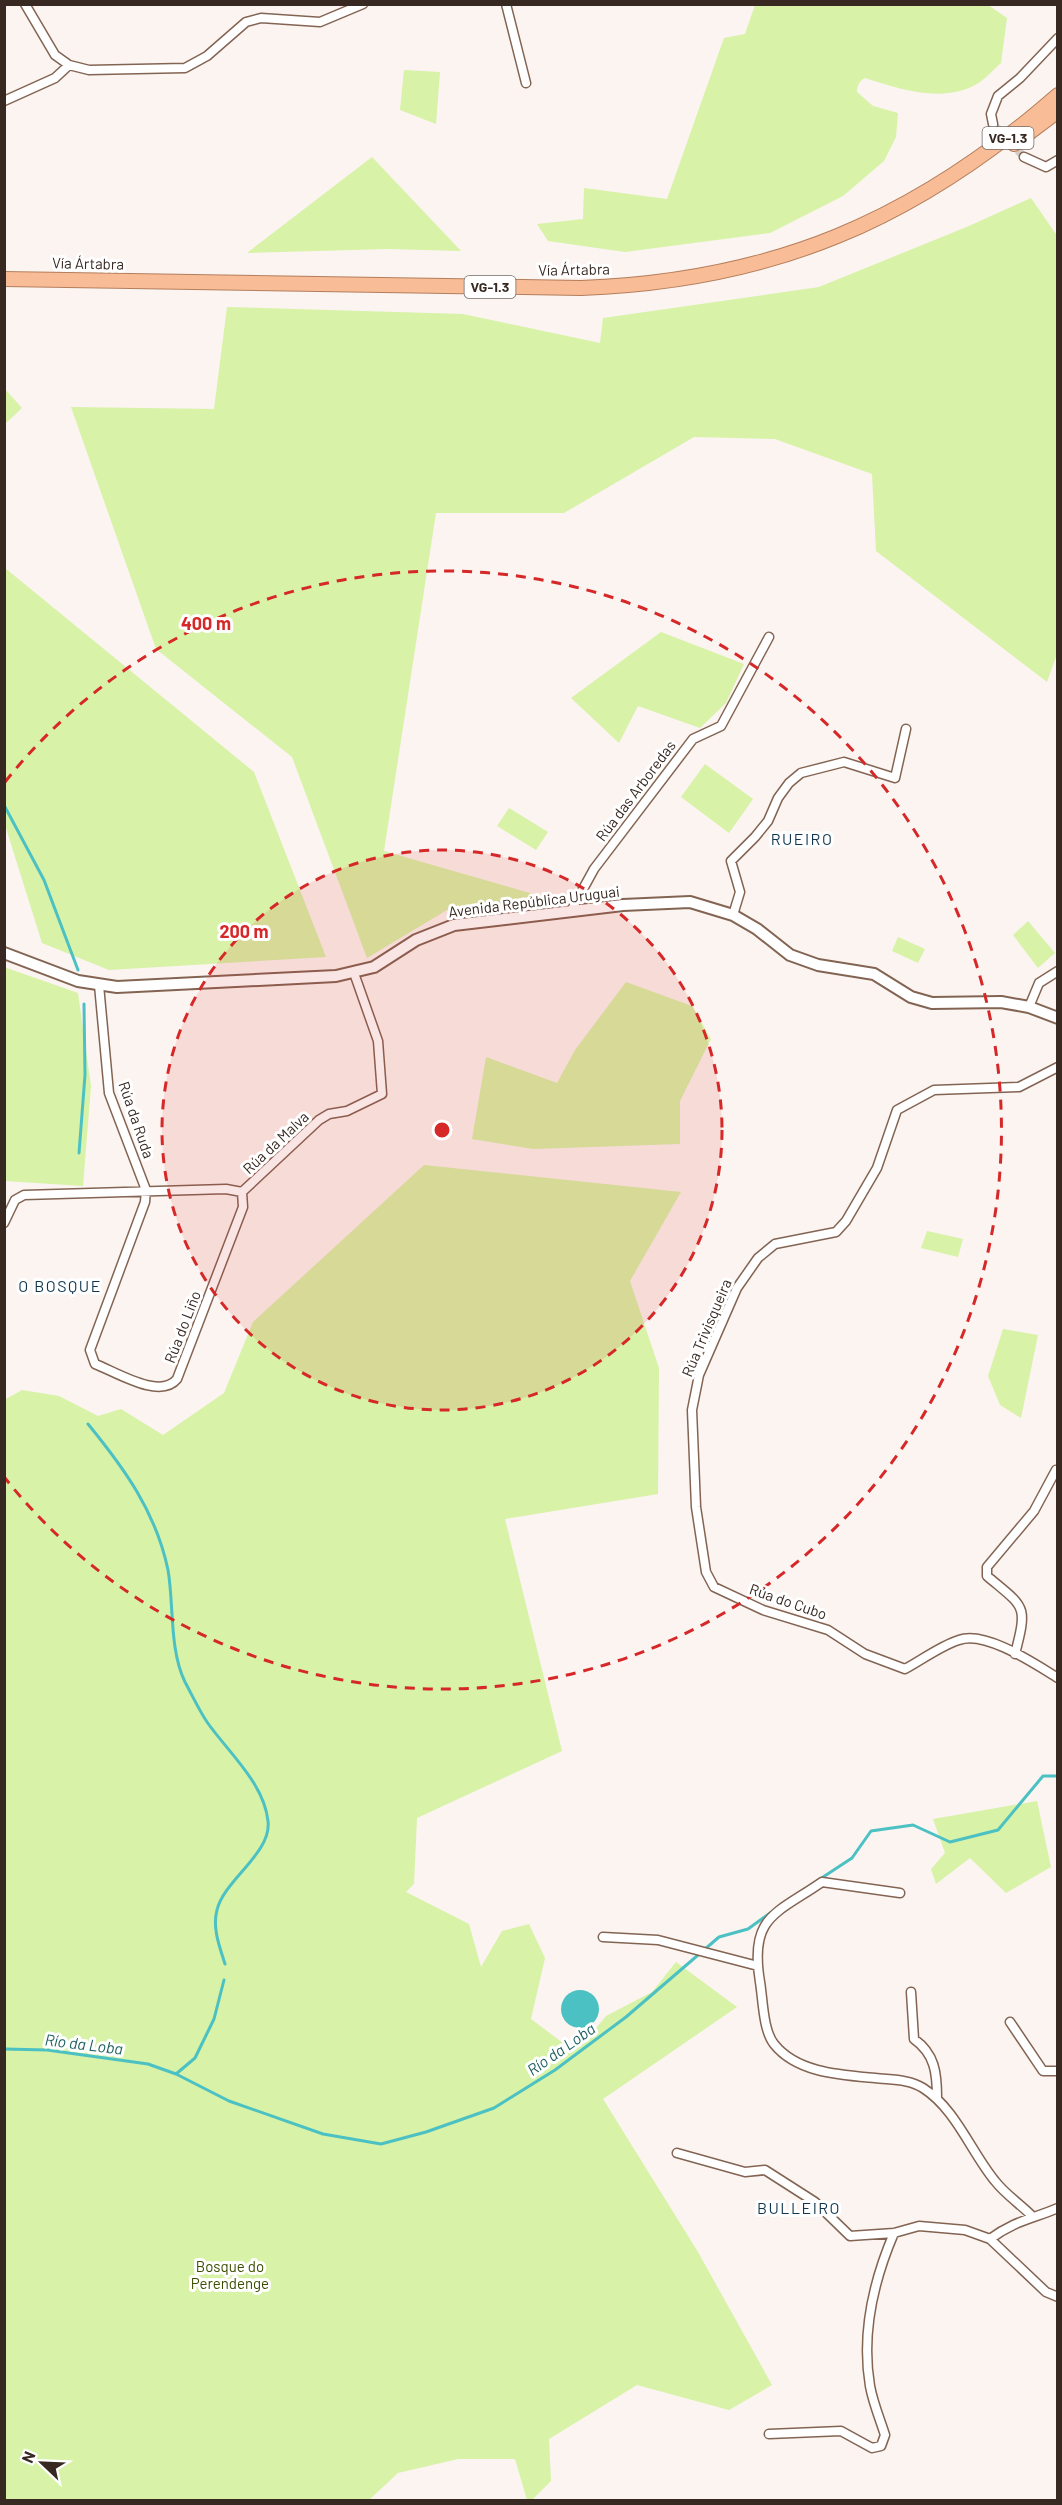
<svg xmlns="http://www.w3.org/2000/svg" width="1062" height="2505" viewBox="0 0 1062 2505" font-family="Barlow,sans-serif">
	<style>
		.green { fill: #d8f2a7 }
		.water { fill: #4cc1c4 }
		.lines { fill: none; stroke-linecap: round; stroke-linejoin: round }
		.stream { stroke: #4cc1c4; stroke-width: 3 }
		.minor-tunnel { stroke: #d4cbc7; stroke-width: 8; stroke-dasharray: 8 4; stroke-linecap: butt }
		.minor-casing { stroke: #836453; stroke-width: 11 }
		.tertiary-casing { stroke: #836453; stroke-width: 14 }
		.trunk-casing { stroke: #b47e5c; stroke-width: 16 }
		.minor { stroke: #fff; stroke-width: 8 }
		.tertiary { stroke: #fff; stroke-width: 10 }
		.trunk { stroke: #f8bc96; stroke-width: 14 }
		.ring { fill: none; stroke: #d62828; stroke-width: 3; stroke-dasharray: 10 8 }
		.labels { text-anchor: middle; stroke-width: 6; stroke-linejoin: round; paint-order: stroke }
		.shield { fill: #fff; stroke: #736964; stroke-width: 1.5 }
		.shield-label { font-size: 14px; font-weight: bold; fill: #372922 }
		.street-label { font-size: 15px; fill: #372922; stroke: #fff }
		.park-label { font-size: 15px; fill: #3b4d01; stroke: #fff }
		.neighbourhood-label { font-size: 16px; letter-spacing: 1.5px; fill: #10364e; stroke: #fff }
		.water-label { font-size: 16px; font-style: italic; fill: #1d5e5f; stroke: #fff }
		.centre { fill: #d62828; stroke: #fff; stroke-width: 3 }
		.ring-label { font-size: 18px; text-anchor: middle; font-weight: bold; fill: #d62828; stroke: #fff; stroke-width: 6; stroke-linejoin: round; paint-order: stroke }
	</style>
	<rect width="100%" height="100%" fill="#fbf4f0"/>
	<path class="green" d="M 755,5 L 988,5 L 1007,18 L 1001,63 C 994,69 987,77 980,82 C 945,105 900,89 865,78 C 859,81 857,86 857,92 L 873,106 L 898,113 L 896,137 L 884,161 L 843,196 L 770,233 L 625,252 L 548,241 L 537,224 L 583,219 L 584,188 L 667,199 L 724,38 L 745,34 Z
		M 404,70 L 440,72 L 436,124 L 400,110 Z
		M 372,157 L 461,251 L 388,249 L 247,253 Z
		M 1031,198 L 1058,237 L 1058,651 L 1047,682 L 876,551 L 872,474 L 775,439 L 694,437 L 564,513 L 436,513 L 384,851 L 561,902 L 447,910 L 367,958 L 292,757 L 156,649 L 71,407 L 214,409 L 227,307 L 463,314 L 600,343 L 603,318 L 819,287 L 969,226 Z
		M 5,389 L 22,408 L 5,424 Z
		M 5,568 L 254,772 L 326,957 L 109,970 L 42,943 L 5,825 Z
		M 661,632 L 744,664 L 726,703 L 700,728 L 638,706 L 619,743 L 571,698 Z
		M 705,764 L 753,799 L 729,833 L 681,797 Z
		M 509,808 L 548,832 L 536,850 L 497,826 Z
		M 1028,921 L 1055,953 L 1038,968 L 1013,935 Z
		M 898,937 L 925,949 L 918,963 L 892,951 Z
		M 4,967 L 78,993 L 91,1086 L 83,1186 L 5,1181 Z
		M 626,982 L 692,1006 L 711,1039 L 680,1101 L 680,1144 L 533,1149 L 472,1139 L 486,1057 L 557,1083 L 575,1050 Z
		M 424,1165 L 681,1192 L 630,1281 L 659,1368 L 658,1494 L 505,1519 L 562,1751 L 417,1818 L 414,1884 L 406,1892 L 469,1924 L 481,1967 L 502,1931 L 529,1924 L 545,1958 L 531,2019 L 571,2049 L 591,2034 L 606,2016 L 652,1992 L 676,1962 L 737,2007 L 603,2099 L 698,2252 L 772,2385 L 729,2410 L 637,2385 L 549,2439 L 551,2481 L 532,2500 L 527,2500 L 515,2459 L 458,2459 L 398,2473 L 369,2500 L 5,2500 L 4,1400 L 22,1390 L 59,1396 L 98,1416 L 121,1409 L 163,1435 L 224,1393 L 253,1322 Z
		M 927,1231 L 963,1239 L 958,1257 L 921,1248 Z
		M 1003,1329 L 1038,1335 L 1021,1418 L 1000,1405 L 988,1376 Z
		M 1037,1801 L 1051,1867 L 1006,1893 L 970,1858 L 936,1884 L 931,1869 L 945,1853 L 933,1819 Z"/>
	<path class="water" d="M561 2009a19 19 0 1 1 38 0a19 19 0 1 1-38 0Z"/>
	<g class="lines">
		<path class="stream" d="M 4,805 L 44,880 L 78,970
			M 79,1153 L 85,1075 L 84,1004
			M 88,1424 C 124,1468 156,1512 168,1570 C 174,1604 169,1649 185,1682 C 192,1695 199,1710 207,1722 C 228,1752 264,1783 268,1821 C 272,1853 224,1880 217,1910 C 212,1928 220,1948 225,1964
			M 782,1904 L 852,1858 L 871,1831 L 913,1825 L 950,1842 L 998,1830 L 1043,1776 L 1058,1776
			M 4,2049 L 47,2050 L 148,2064 L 176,2074 L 229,2101 L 323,2134 L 381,2144 L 426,2132 L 494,2108 L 555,2070 L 626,2017 L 719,1937 L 748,1929 L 777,1908
			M 176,2074 L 195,2058 L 214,2019 L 224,1980"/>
		<path class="minor-tunnel" d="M 993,124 L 1024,157"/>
		<defs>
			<path id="minor" d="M 25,4 L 55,55 L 69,65 L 89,70 L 185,68 L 207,56 L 246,22 L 261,18 L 320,22 L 363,4
				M 506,4 L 526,83
				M 4,101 L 55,78 L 69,65
				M 993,124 L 991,114 L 998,96 L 1020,78 L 1058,38
				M 1024,157 L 1046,167 L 1058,160
				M 571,911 L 594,869 L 693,739 L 721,726 L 769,637
				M 733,915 L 740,892 L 731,861 L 755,837 L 768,821 L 778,798 L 789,783 L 801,773 L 844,762 L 895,778 L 906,729
				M 99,985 L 109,1093 L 146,1190 L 145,1202 L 90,1350 L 95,1364 C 116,1372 160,1400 177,1379 L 243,1207 L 242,1192
				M 1029,1007 L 1039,983 L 1058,971
				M 1058,1067 L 1019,1087 L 934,1090 L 897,1110 L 877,1168 L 846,1221 L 836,1232 L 775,1244 L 758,1258 L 737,1288 L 699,1375 L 692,1410 L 696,1507 L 706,1572 L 714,1587 L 763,1610 L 828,1630 L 865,1654 L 905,1669 C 922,1660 940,1646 959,1640 C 985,1630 1035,1664 1058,1678
				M 4,1223 L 15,1200 L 24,1195 L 226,1189 L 242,1192 L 319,1120 L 329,1114 L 347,1111 L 382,1094 L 378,1041 L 354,973
				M 1015,1654 C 1028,1604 1025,1608 987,1576 L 987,1567 L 1034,1511 L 1056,1470
				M 900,1893 L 822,1882 C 776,1914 749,1916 760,1982 C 763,2000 763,2030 774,2044 C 797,2073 841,2075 875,2078 C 891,2080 909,2079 923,2088 C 956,2109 971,2152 995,2181 C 1005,2194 1020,2204 1031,2215
				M 603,1937 L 658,1940 L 758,1966
				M 911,1992 L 914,2039 C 935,2054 937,2073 937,2098
				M 1010,2022 L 1043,2071 L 1058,2071
				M 677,2153 L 745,2172 L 765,2170 L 815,2202 L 850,2236 L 894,2233 L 919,2226 L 965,2230 L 990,2239
				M 1058,2208 C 1032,2219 1014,2221 990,2239 L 1046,2292 L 1058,2297
				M 769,2434 L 841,2431 L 872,2448 L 881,2446 L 885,2435 C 880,2419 873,2403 870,2386 C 861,2333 873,2282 894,2233"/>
			<path id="tertiary" d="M 4,953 L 78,981 L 117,987 L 336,976 L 374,967 L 416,940 L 454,925 L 623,905 L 690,902 L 733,915 L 757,929 L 790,955 L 818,965 L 874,974 L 911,997 L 932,1003 L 1001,1002 L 1029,1007 L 1058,1018"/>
			<path id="trunk" d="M 1014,144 L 1058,111
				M 4,279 L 581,288 C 772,281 914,221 1058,95"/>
		</defs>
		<use href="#minor" class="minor-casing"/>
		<use href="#tertiary" class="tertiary-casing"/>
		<use href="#trunk" class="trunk-casing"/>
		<use href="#minor" class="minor"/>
		<use href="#tertiary" class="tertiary"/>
		<use href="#trunk" class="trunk"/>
	</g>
	<circle cx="442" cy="1130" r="280" fill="#d62828" fill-opacity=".12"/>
	<g class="ring">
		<circle cx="442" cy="1130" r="280"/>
		<path d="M5 782A559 559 0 1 1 5 1478"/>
	</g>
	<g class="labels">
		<g class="shield">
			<rect x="982.5" y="127" width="51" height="22" rx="4.5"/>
			<rect x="464.5" y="276" width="51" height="22" rx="4.5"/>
		</g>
		<g class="shield-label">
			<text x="1008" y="143">VG-1.3</text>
			<text x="490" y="292">VG-1.3</text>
		</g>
		<g class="street-label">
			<text transform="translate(88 264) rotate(1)" y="5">Vía Ártabra</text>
			<text transform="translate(574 270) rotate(-1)" y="5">Vía Ártabra</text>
			<text transform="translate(636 791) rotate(-53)" y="5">Rúa das Arboredas</text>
			<text transform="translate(534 902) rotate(-7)" y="5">Avenida República Uruguai</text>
			<text transform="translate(136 1120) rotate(71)" y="5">Rúa da Ruda</text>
			<text transform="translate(276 1143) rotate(-43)" y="5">Rúa da Malva</text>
			<text transform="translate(183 1327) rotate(-69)" y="5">Rúa do Liño</text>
			<text transform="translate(707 1328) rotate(-67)" y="5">Rúa Trivisqueira</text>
			<text transform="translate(788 1602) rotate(19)" y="5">Rúa do Cubo</text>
		</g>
		<g class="park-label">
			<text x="230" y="2272">Bosque do<tspan x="230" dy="17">Perendenge</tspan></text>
		</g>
		<g class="neighbourhood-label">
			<text x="802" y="845">RUEIRO</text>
			<text x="60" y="1292">O BOSQUE</text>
			<text x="799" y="2214">BULLEIRO</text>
		</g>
		<g class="water-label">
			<text transform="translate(84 2044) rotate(7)" y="6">Río da Loba</text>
			<text transform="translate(561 2049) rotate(-35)" y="6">Río da Loba</text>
		</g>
	</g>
	<circle cx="442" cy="1130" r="9" class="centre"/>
	<g class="ring-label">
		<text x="206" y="630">400 m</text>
		<text x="244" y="938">200 m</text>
	</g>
	<rect width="1062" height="2505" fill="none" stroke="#372922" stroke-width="12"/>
	<g transform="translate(42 2463) rotate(293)" stroke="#ffffff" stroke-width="4.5" paint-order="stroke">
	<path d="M0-4.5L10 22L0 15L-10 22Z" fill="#372922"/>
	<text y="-9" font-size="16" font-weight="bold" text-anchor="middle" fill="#372922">N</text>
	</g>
</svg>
